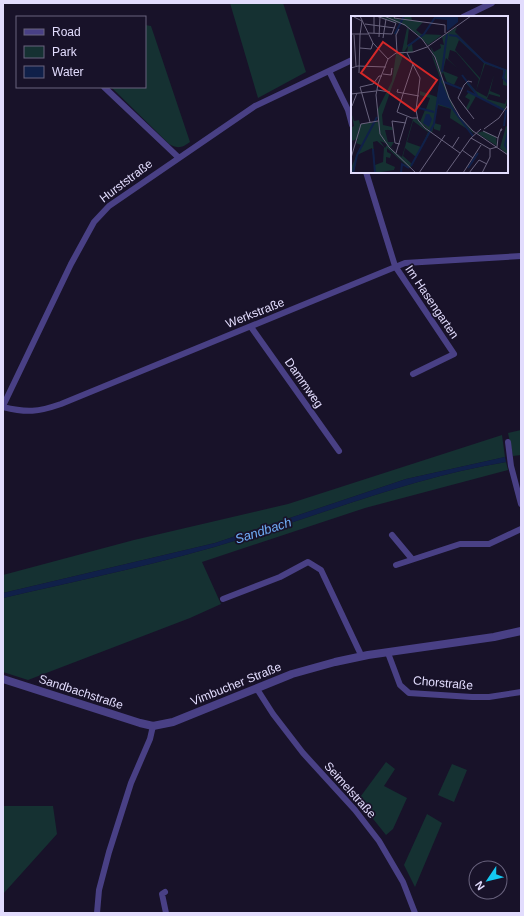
<svg xmlns="http://www.w3.org/2000/svg" width="524" height="916" viewBox="0 0 524 916" font-family="Arial,sans-serif">
	<style>
		.green { fill: #153132 }
		.water { fill: #102049 }
		.lines { fill: none; stroke-linecap: round; stroke-linejoin: round }
		.minor { stroke: #494085; stroke-width: 6 }
		.tertiary { stroke: #494085; stroke-width: 8 }
		.labels { text-anchor: middle; stroke-width: 3.5; stroke-linejoin: round; paint-order: stroke }
		.street-label { font-size: 12px; fill: #e2dcfd; stroke: #181229 }
		.water-label { font-size: 13px; font-style: italic; fill: #70adf7; stroke: #181229 }
		.inset-river { fill: none; stroke: #102049; stroke-width: 2 }
		.inset-road { fill: none; stroke: #69637e; stroke-width: 1 }
		.view { fill: #d62828; fill-opacity: 0.15; stroke: #d62828; stroke-width: 2 }
		.inset-edge { fill: none; stroke: #e2dcfd; stroke-width: 2 }
	</style>
	<rect width="100%" height="100%" fill="#181229"/>
	<path class="green" d="M 230,3 L 283,3 L 306,72 L 258,98 Z
		M 145,25 L 151,26 L 190,142 C 181,148 179,149 169,144 L 111,87 L 145,87 Z
		M 521,430 L 521,455 L 513,456 L 508,433 Z
		M 502,435 L 505,457 L 406,479 L 215,543 L 3,593 L 3,575 L 134,540 L 288,504 Z
		M 506,462 L 508,470 L 365,508 L 202,562 L 221,604 L 190,618 L 28,680 L 3,672 L 3,598 C 84,579 165,563 244,538 C 331,511 415,477 506,462 Z
		M 386,762 L 395,769 L 384,786 L 407,798 L 393,829 L 386,835 L 358,800 Z
		M 452,764 L 467,770 L 454,802 L 438,795 Z
		M 3,806 L 53,806 L 57,834 L 3,894 Z
		M 427,814 L 442,823 L 415,887 L 404,865 Z"/>
	<path class="water" d="M 505,457 L 506,462 C 415,477 331,511 244,538 C 165,563 84,579 3,598 L 3,593 L 215,543 L 406,479 Z"/>
	<g class="lines">
		<path class="minor" d="M 463,17 L 492,3
			M 329,71 L 348,110 L 352,125
			M 104,87 L 178,157
			M 366,172 L 395,266 L 454,354 L 413,374
			M 251,327 L 339,451
			M 3,406 L 71,264 L 94,222 L 109,206 L 255,106 L 352,60
			M 3,407 C 27,413 38,412 61,404 L 405,263 L 521,256
			M 508,442 L 511,466 L 521,504
			M 392,535 L 412,559
			M 396,565 L 460,544 L 489,544 L 521,529
			M 223,599 L 280,577 L 308,562 L 321,570 L 362,657
			M 388,653 L 400,685 L 409,693 L 472,697 L 489,697 L 521,692
			M 257,689 L 273,714 L 303,753 L 355,810 L 379,841 L 403,882 L 415,913
			M 165,892 L 162,894 L 166,913
			M 97,913 L 99,890 L 109,852 L 131,783 L 150,739 L 153,726"/>
		<path class="tertiary" d="M 3,679 L 140,723 L 153,726 L 173,722 L 292,674 L 335,662 L 368,655 L 494,637 L 521,631"/>
	</g>
	<g class="labels">
		<g class="street-label">
			<text transform="translate(126 181) rotate(-37)" y="4">Hurststraße</text>
			<text transform="translate(432 302) rotate(56)" y="4">Im Hasengarten</text>
			<text transform="translate(255 313) rotate(-22)" y="4">Werkstraße</text>
			<text transform="translate(304 383) rotate(55)" y="4">Dammweg</text>
			<text transform="translate(443 683) rotate(5)" y="4">Chorstraße</text>
			<text transform="translate(236 684) rotate(-22)" y="4">Vimbucher Straße</text>
			<text transform="translate(81 692) rotate(18)" y="4">Sandbachstraße</text>
			<text transform="translate(350 790) rotate(48)" y="4">Seimelstraße</text>
		</g>
		<g class="water-label">
			<text transform="translate(263 530) rotate(-18)" y="5">Sandbach</text>
		</g>
	</g>
	<g transform="translate(351 16)">
		<rect width="157" height="157" fill="#181229"/>
		<path d="M 26,0 L 41,3 L 58,12 L 56,29 L 69,22 L 61,28 L 62,36 L 56,37 L 57,30 L 53,36 L 51,35 L 56,12 L 50,8 L 44,18 L 43,18 L 49,8 ZM 36,0 L 51,4 L 52,0 L 60,0 L 61,4 L 72,6 L 65,14 L 70,18 L 91,19 L 77,29 L 65,17 ZM 106,11 L 104,16 L 135,47 L 157,54 L 157,70 L 152,69 L 152,54 L 134,48 L 125,75 L 136,81 L 143,59 L 139,75 L 149,79 L 149,81 L 138,78 L 136,83 L 154,88 L 157,80 L 154,94 L 125,80 L 117,94 L 115,92 L 119,84 L 114,81 L 118,76 L 125,79 L 115,67 L 117,66 L 125,75 L 128,63 L 105,36 L 99,34 L 97,43 L 107,53 L 95,42 L 92,55 L 107,61 L 103,69 L 96,66 L 92,56 L 91,59 L 79,30 L 87,24 L 79,30 L 83,36 L 90,32 L 89,28 L 93,29 L 91,21 ZM 108,24 L 133,47 L 129,62 L 104,34 ZM 51,36 L 53,37 L 31,99 L 32,109 L 41,111 L 42,114 L 34,114 L 37,126 L 43,126 L 40,131 L 46,136 L 34,127 L 29,125 L 34,132 L 36,129 L 51,142 L 46,137 L 51,141 L 62,103 L 66,103 L 79,117 L 60,151 L 53,144 L 60,151 L 58,152 L 36,132 L 36,136 L 40,138 L 39,142 L 35,141 L 35,147 L 44,151 L 43,154 L 24,157 L 21,132 L 6,139 L 3,157 L 0,157 L 0,152 L 10,129 L 5,127 L 7,123 L 0,125 L 1,111 L 3,110 L 0,96 L 3,105 L 8,104 L 9,108 L 27,106 L 27,109 L 27,93 L 41,65 L 45,38 ZM 62,105 L 77,116 L 70,131 L 56,126 ZM 26,125 L 33,131 L 32,146 L 24,149 L 22,126 ZM 54,132 L 65,141 L 61,148 L 52,140 ZM 80,37 L 83,42 L 105,97 L 124,118 L 99,102 L 100,93 L 87,89 L 83,107 L 90,109 L 89,115 L 83,113 L 83,109 L 81,117 L 69,106 L 74,94 L 66,91 L 75,93 L 79,82 L 69,79 L 69,75 L 86,81 L 89,62 ZM 155,110 L 157,111 L 157,139 L 149,132 ZM 133,115 L 145,121 L 146,130 L 126,117 Z" fill="#153132" fill-rule="evenodd"/>
		<path d="M 86,0 L 107,0 L 107,6 L 96,15 L 96,4 L 84,3 ZM 89,66 L 91,67 L 102,93 L 87,88 ZM 75,98 L 78,98 L 81,103 L 78,111 L 72,107 Z" fill="#102049"/>
		<path class="inset-river" d="M 44,18 L 53,0M 98,19 L 106,20 L 133,46 L 154,54 L 152,62 L 157,67M 57,30 L 73,18 L 85,0M 91,56 L 96,18M 111,59 L 126,79M 93,66 L 111,73M 116,75 L 153,94M 68,92 L 83,96M 101,92 L 122,120M 153,110 L 155,94M 157,116 L 154,129 L 157,134M 22,133 L 24,157M 6,139 L 26,101M 60,150 L 83,108 L 90,61M 117,152 L 127,137M 2,157 L 6,139M 50,157 L 51,148 L 58,152"/>
		<path class="inset-road" d="M 9,0 L 22,27 L 37,43M 33,0 L 54,9 L 71,23 L 84,41 L 98,82 L 109,101 L 122,115 L 157,139M 44,0 L 43,2 L 94,9 L 94,17M 3,1 L 11,5 L 9,19 L 8,57M 14,8 L 44,12M 17,17 L 41,18 L 45,7 L 25,0M 23,17 L 23,0M 0,18 L 17,18M 3,19 L 5,50M 28,21 L 29,1M 32,22 L 35,3M 9,32 L 20,33 L 22,27M 46,36 L 45,19 L 48,13M 56,37 L 69,62 L 65,94 L 67,104 L 74,112 L 109,137M 62,48 L 46,96 L 61,102 L 66,102M 0,52 L 7,50 L 35,51M 32,58 L 40,59 L 41,52M 121,66 L 117,65 L 113,69 L 107,82 L 123,103M 47,73 L 46,76 L 68,80M 26,74 L 39,76M 0,78 L 25,75M 1,90 L 6,77M 19,106 L 9,71 L 22,68 L 28,60 L 31,60M 133,113 L 148,102 L 157,89M 132,115 L 147,122M 120,122 L 139,133M 49,128 L 44,127 L 41,105 L 55,107M 101,132 L 108,121M 139,133 L 146,131 L 147,122 L 150,113 L 151,113 L 150,115M 111,134 L 122,142M 45,137 L 56,101M 0,142 L 10,108 L 27,105M 65,157 L 38,131 L 29,118 L 25,79 L 27,68 L 37,43 L 45,37 L 62,36 L 76,31 L 120,0M 68,157 L 94,119M 95,157 L 120,122 L 130,113M 112,157 L 130,129M 118,157 L 128,144 L 136,148M 131,157 L 139,141 L 139,133"/>
		<path class="view" d="M 32,26 L 86,64 L 64,95 L 10,57 Z"/>
		<rect width="157" height="157" class="inset-edge"/>
	</g>
	<rect width="524" height="916" fill="none" stroke="#e2dcfd" stroke-width="8"/>
	<rect x="16" y="16" width="130" height="72" fill="#181229" stroke="#69637e"/>
	<rect x="24" y="29" width="20" height="6" fill="#494085" stroke="#69637e"/>
	<text x="52" y="36" font-size="12" fill="#e2dcfd">Road</text>
	<rect x="24" y="46" width="20" height="12" fill="#153132" stroke="#69637e"/>
	<text x="52" y="56" font-size="12" fill="#e2dcfd">Park</text>
	<rect x="24" y="66" width="20" height="12" fill="#102049" stroke="#69637e"/>
	<text x="52" y="76" font-size="12" fill="#e2dcfd">Water</text>
	<g transform="translate(488 880) rotate(235)"><circle r="19" fill="#181229" stroke="#69637e"/>
	<path d="M0-3L7 15L0 10L-7 15Z" fill="#14c8f1"/>
	<text y="-6" font-size="11" font-weight="bold" text-anchor="middle" fill="#e2dcfd">N</text>
	</g>
</svg>
